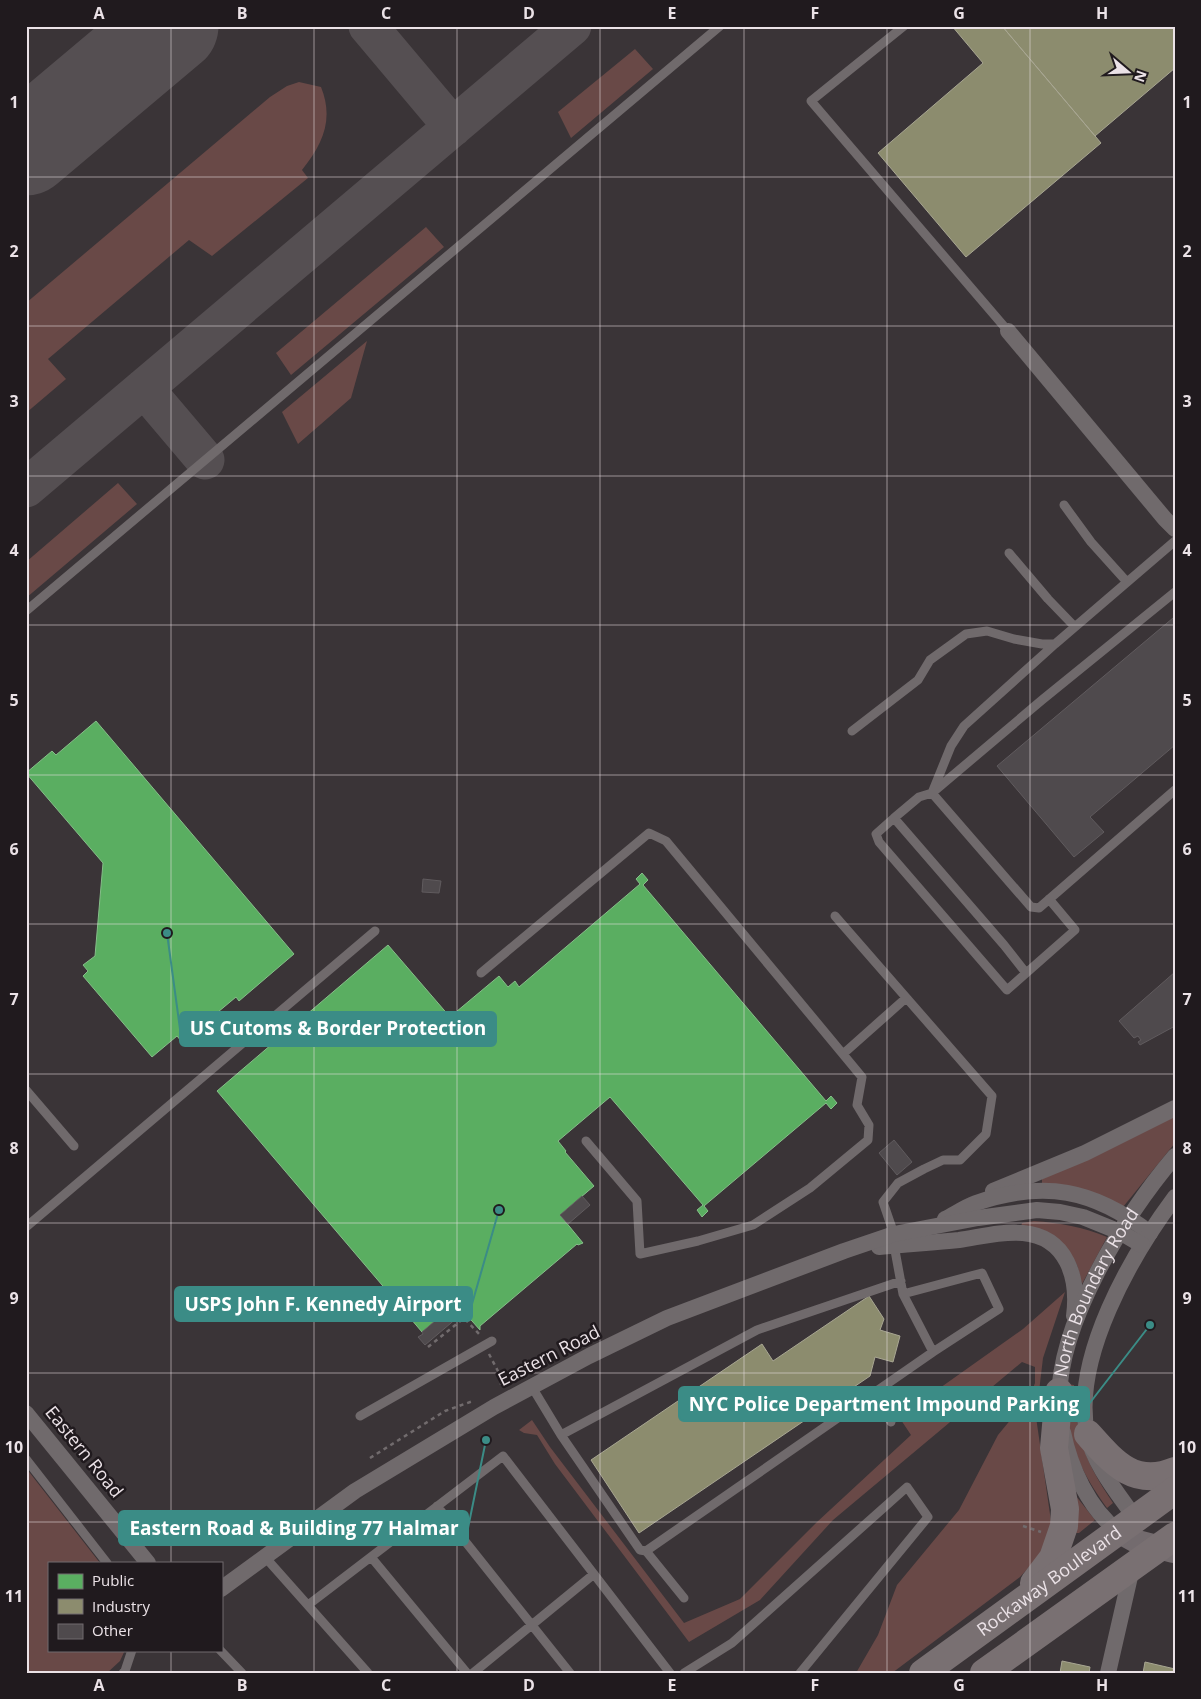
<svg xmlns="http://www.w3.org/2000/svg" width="1201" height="1699" viewBox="0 0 1201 1699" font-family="'Open Sans',sans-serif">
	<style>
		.green { fill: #694947 }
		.public { fill: #5aae61; stroke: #86be89 }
		.industry { fill: #8c8c6e; stroke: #a8a692 }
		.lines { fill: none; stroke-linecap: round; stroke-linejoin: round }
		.taxiway { stroke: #554f52; stroke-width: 39 }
		.runway { stroke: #554f52; stroke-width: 95 }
		.building { fill: #4f4a4d; stroke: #605b5e }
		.path { stroke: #716b6d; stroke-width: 2.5; stroke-dasharray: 4 4; stroke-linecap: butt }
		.lane { stroke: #706a6c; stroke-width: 9 }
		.street { stroke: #706a6c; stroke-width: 16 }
		.secondary { stroke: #736b6e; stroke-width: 24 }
		.highway { stroke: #797072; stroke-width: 28 }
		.grid { fill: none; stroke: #ebe2e7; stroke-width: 1; stroke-opacity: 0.55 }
		.labels { text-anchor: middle; stroke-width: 5; stroke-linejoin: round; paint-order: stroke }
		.street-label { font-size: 18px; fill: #ebe2e7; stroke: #201a1e }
		.leader { fill: none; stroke: #3b8c86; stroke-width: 2 }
		.callout-dot { fill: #3b8c86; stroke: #201a1e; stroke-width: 2 }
		.callout { fill: #3b8c86; stroke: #3b8c86; stroke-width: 2 }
		.callout-label { font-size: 19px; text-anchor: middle; font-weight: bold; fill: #fff }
		.neatline { fill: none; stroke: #ebe2e7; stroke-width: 2 }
		.grid-label { font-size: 16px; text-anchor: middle; font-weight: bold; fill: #ebe2e7 }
	</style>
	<rect width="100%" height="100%" fill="#3a3437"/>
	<path class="green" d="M 635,49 L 653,69 L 571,138 L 558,112 Z
		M 299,82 L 321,87 C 334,119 323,144 302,170 L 308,178 L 212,256 L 189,240 L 48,359 L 66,379 L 26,413 L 26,303 L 270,97 L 287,86 Z
		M 426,227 L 444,247 L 291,375 L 276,353 Z
		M 367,341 L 351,398 L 298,444 L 282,412 Z
		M 118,483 L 137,504 L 26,598 L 26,562 Z
		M 1175,1116 L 1175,1143 L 1123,1207 L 1042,1183 L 1042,1179 Z
		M 1034,1221 C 1060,1223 1083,1227 1107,1237 L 1082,1284 L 1077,1265 L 1067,1248 L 1021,1227 L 1022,1223 Z
		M 1065,1292 L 1043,1358 L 1036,1417 L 1052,1528 L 1041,1554 L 1020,1577 L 892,1673 L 856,1673 L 878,1635 L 897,1585 L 959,1510 L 998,1435 L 1030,1396 L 1035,1383 L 1035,1367 L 1022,1362 L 833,1520 L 760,1600 L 689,1642 L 555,1464 L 537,1435 L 524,1433 L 519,1430 L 532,1420 L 550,1447 L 684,1623 L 740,1599 L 817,1522 L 911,1435 L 899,1417 L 1023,1329 Z
		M 1067,1384 L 1074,1385 C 1076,1401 1076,1419 1080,1436 C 1086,1461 1099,1482 1113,1503 L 1107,1508 C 1089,1483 1072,1455 1069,1423 C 1068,1410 1068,1397 1067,1384 Z
		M 26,1468 L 100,1563 L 49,1563 L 49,1650 L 125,1650 L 120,1661 L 107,1673 L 26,1673 Z
		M 1076,1496 L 1095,1520 L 1079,1533 L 1071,1533 Z"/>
	<path class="public" d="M 96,721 L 294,954 L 239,1001 L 236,997 L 182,1042 L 177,1036 L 152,1057 L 83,976 L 88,971 L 83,965 L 95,956 L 103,863 L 26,773 L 52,751 L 56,755 Z
		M 642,873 L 648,880 L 643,885 L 826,1101 L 831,1096 L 837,1103 L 831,1109 L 826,1103 L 704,1206 L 708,1211 L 702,1217 L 697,1210 L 703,1205 L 610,1097 L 558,1141 L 566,1151 L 565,1152 L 594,1186 L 560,1215 L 583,1243 L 578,1245 L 577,1244 L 480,1326 L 480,1330 L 456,1303 L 422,1332 L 217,1091 L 388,945 L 450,1017 L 499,976 L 508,987 L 515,981 L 519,987 L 640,884 L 636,879 Z"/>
	<path class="industry" d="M 952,26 L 1002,26 L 1101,143 L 966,257 L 878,153 L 983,63 Z
		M 1002,26 L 1175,26 L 1175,68 L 1095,136 Z
		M 869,1296 L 884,1319 L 880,1330 L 900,1336 L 893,1362 L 875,1357 L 870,1376 L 639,1533 L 591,1460 L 762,1344 L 773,1361 Z
		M 1062,1661 L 1090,1667 L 1089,1673 L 1060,1673 Z
		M 1145,1662 L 1175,1669 L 1175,1673 L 1143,1673 Z"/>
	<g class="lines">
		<path class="taxiway" d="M 368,26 L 453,127
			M 106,81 L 139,44 L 150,26
			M 144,388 L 205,460
			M 26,488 L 572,26"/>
		<path class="runway" d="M 26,148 L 171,26"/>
	</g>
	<path class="building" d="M 1173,618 L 1175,619 L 1175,745 L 1090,817 L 1104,832 L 1074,857 L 997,766 Z
		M 423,879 L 441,881 L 439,893 L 422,892 Z
		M 1175,972 L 1175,1026 L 1140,1045 L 1138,1042 L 1141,1040 L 1138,1036 L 1134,1038 L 1119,1021 Z
		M 894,1140 L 912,1162 L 897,1175 L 879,1153 Z
		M 582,1196 L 590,1205 L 568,1224 L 560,1215 Z
		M 456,1303 L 464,1312 L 425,1345 L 418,1337 L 423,1334 L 422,1332 Z"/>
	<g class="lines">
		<path class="path" d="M 428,1347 L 464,1318 L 480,1335
			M 489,1354 L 501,1377 L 501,1385
			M 370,1458 L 445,1411 L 473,1401
			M 1023,1526 L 1041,1532"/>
		<path class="lane" d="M 904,26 L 811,101 L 1008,331
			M 1064,505 L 1091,542 L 1127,582
			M 1009,553 L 1048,599 L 1075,627
			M 26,611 L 720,26
			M 1055,644 L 964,726 L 951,746 L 932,793 L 1031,907 L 1039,908 L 1175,790
			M 852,731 L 918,680 L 930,660 L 966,634 L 987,631 L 1014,639 L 1042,644 L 1055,644 L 1175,541
			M 894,818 L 876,834 L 879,842 L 1007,990 L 1075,930 L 1049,899
			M 835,916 L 992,1096 L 986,1134 L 960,1160 L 943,1160 L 924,1169 L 898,1183 L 883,1202 L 894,1234
			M 481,973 L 649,833 L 666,841 L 862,1077 L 857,1105 L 869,1125 L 868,1140 L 810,1188 L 753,1225 L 698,1241 L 640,1254 L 637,1201 L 586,1141
			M 1026,973 L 1004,945 L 894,818 L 919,797 L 932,793 L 1042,700 L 1175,592
			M 843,1054 L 906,998
			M 26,1090 L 74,1146
			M 26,1227 L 375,931
			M 894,1245 L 903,1294 L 933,1352 L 646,1551 L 640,1550 L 561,1435 L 757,1330 L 901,1281
			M 903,1294 L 982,1273 L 999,1309 L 933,1352
			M 532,1387 L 561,1435
			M 872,1394 L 891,1422
			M 360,1416 L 492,1341
			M 26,1459 L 107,1563
			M 437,1506 L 570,1673
			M 646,1551 L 684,1598
			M 265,1557 L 368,1673
			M 371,1557 L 467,1673
			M 308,1605 L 503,1456 L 670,1673
			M 220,1650 L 242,1673
			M 123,1673 L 125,1671 L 132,1650
			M 473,1673 L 594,1574
			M 684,1673 L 732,1643 L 907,1487 L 928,1517 L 800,1673"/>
		<g class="street">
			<path d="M 1008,331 L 1165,519 L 1175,529"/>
			<path d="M 993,1191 L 1085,1153 L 1175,1108"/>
			<path d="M 945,1219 C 955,1214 965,1207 976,1203 C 1044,1180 1093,1189 1150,1233"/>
			<path d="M 879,1247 C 905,1244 932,1243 959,1240 C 980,1237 1001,1231 1023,1233 C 1067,1237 1079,1278 1074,1316"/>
			<path id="s1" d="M 1059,1400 C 1059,1321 1125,1215 1175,1156"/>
			<path d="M 26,1413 L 148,1563"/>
			<path d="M 1063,1432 C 1070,1467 1089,1509 1118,1531"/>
			<path d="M 1135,1518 C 1117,1492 1094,1465 1087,1433 C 1072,1358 1131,1256 1175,1197"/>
			<path d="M 221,1589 L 355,1491 L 494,1407 L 589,1356 L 667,1318 L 844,1251 L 894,1234 L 978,1218 L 1037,1210 L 1060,1212 L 1083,1217 L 1120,1232 L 1142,1245"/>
			<path d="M 1108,1673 L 1132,1568"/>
		</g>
		<path class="secondary" d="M 1118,1531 L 1138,1542 L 1173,1551"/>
		<g class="highway">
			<path d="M 1088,1434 C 1113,1462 1134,1488 1175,1471"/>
			<path d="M 1034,1583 L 1053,1558 L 1064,1526 L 1065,1509 L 1054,1448 L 1059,1392"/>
			<path id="s2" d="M 923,1673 L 1175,1490"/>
			<path d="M 984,1673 L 1175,1536"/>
		</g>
	</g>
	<path class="grid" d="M 171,26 L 171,1563M 314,26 L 314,1673M 457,26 L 457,1673M 600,26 L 600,1673M 744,26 L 744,1673M 887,26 L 887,1673M 1030,26 L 1030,1673M 26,177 L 1175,177M 26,326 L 1175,326M 26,476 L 1175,476M 26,625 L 1175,625M 26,775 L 1175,775M 26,924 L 1175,924M 26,1074 L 1175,1074M 26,1223 L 1175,1223M 26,1373 L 1175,1373M 26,1522 L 1175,1522M 171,1650 L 171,1673"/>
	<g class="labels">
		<g class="street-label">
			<text dy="6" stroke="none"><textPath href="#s1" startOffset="115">North Boundary Road</textPath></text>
			<text transform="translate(549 1356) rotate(-27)" y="6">Eastern Road</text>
			<text transform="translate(84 1452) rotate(51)" y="6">Eastern Road</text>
			<text dy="6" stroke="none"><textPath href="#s2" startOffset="156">Rockaway Boulevard</textPath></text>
		</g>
	</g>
	<path class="leader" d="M167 933L180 1029M499 1210L472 1304M1150 1325L1089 1404M486 1440L468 1528"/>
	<g class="callout-dot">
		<circle cx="167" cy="933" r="5"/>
		<circle cx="499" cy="1210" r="5"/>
		<circle cx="1150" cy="1325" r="5"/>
		<circle cx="486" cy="1440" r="5"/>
	</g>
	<g class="callout">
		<rect x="180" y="1012" width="316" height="34" rx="5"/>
		<rect x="175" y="1287" width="297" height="34" rx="5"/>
		<rect x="679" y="1387" width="410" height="34" rx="5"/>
		<rect x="119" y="1511" width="349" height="34" rx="5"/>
	</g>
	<g class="callout-label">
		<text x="338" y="1035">US Cutoms &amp; Border Protection</text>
		<text x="323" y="1311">USPS John F. Kennedy Airport</text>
		<text x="884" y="1411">NYC Police Department Impound Parking</text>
		<text x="294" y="1535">Eastern Road &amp; Building 77 Halmar</text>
	</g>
	<rect width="1201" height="1699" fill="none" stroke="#201a1e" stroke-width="55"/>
	<rect x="48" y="1562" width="175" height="90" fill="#201a1e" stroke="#716a6e"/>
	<rect x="58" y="1574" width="25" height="15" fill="#5aae61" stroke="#716a6e"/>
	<text x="92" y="1586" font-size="15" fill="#ebe2e7">Public</text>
	<rect x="58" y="1599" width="25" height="15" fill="#8c8c6e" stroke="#716a6e"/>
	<text x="92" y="1612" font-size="15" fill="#ebe2e7">Industry</text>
	<rect x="58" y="1624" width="25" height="15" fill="#4f4a4d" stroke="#716a6e"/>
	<text x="92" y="1636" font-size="15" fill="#ebe2e7">Other</text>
	<g transform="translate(1128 72) rotate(109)" stroke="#201a1e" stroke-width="4" paint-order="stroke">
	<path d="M0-4L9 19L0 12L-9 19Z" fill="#ebe2e7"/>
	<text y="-8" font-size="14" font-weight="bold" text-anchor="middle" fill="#ebe2e7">N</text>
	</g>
	<rect x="28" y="28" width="1146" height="1644" class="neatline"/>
	<g class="grid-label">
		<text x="99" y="19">A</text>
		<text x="242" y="19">B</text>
		<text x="386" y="19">C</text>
		<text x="529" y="19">D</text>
		<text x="672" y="19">E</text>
		<text x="815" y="19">F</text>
		<text x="959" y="19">G</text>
		<text x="1102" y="19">H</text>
		<text x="14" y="108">1</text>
		<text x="1187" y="108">1</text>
		<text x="14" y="257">2</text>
		<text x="1187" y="257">2</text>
		<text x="14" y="407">3</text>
		<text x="1187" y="407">3</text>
		<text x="14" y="556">4</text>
		<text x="1187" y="556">4</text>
		<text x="14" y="706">5</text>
		<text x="1187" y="706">5</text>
		<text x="14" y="855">6</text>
		<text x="1187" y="855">6</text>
		<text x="14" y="1005">7</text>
		<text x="1187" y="1005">7</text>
		<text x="14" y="1154">8</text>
		<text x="1187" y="1154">8</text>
		<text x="14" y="1304">9</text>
		<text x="1187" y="1304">9</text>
		<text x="14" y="1453">10</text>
		<text x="1187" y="1453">10</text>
		<text x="14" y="1602">11</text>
		<text x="1187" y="1602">11</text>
		<text x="99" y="1691">A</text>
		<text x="242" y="1691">B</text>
		<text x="386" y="1691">C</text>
		<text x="529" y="1691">D</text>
		<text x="672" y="1691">E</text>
		<text x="815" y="1691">F</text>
		<text x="959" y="1691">G</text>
		<text x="1102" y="1691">H</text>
	</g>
</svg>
